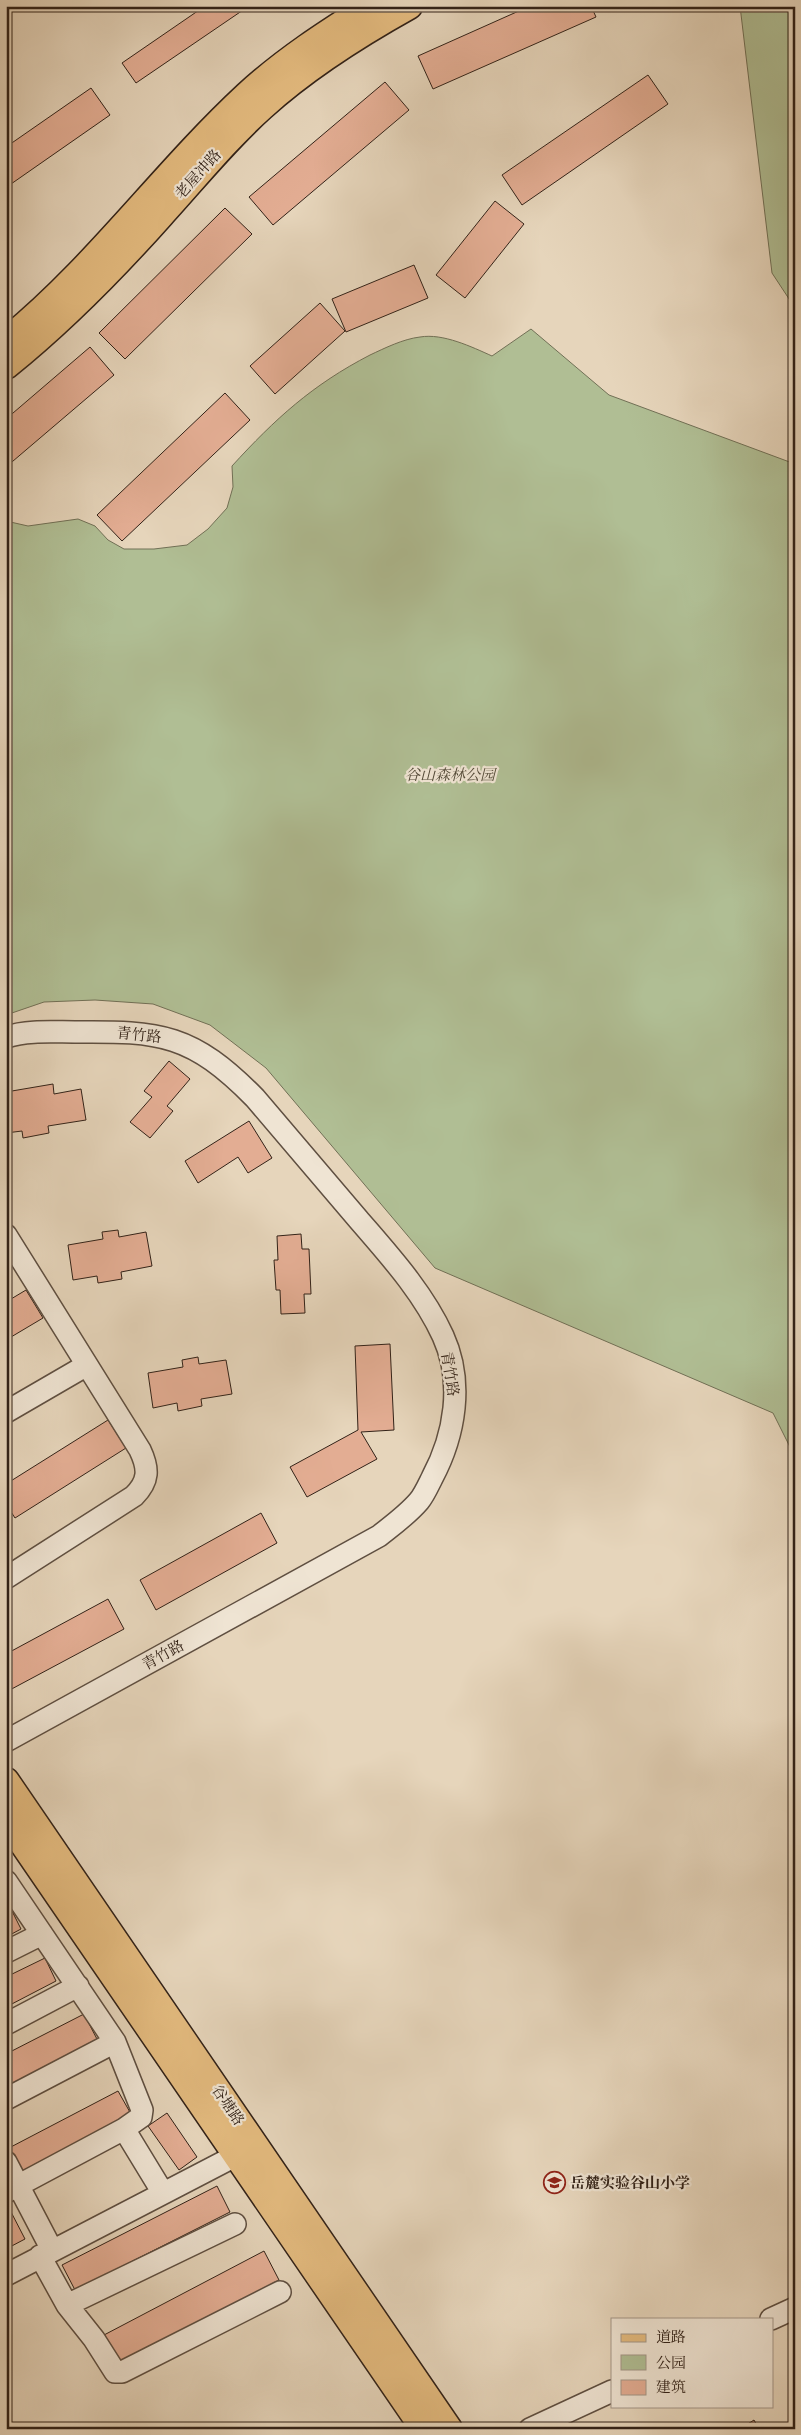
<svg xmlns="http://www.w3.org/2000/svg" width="801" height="2435" viewBox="0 0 801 2435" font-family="'IM FELL French Canon','Noto Serif SC',serif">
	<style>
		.green { fill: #b0be94; stroke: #717056 }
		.building { fill: #e3ad93; stroke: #322218 }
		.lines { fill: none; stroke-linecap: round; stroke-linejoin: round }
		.minor-casing { stroke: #5f4f41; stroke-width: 24 }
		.major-casing { stroke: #322218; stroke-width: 29 }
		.minor { stroke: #efe4d3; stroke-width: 21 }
		.major { stroke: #e3ba7e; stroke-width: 26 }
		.labels { text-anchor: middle; stroke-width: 4.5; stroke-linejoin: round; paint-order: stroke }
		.street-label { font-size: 15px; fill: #322218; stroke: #efe4d3 }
		.park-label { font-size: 15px; font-style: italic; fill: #524937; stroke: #efe4d3 }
		.poi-label { font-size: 15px; font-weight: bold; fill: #322218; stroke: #efe4d3; text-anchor: start }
	</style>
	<rect width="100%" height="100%" fill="#e6d5bb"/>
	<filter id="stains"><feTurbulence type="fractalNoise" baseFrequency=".004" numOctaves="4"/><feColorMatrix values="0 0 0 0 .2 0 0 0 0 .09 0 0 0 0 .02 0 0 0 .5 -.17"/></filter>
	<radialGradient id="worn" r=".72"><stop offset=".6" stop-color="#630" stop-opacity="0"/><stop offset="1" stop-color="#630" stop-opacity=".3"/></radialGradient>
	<path class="green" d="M 740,6 L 795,6 L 795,308 L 772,273 Z
		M 531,329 L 609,395 L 795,464 L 795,1457 L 773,1413 L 435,1268 L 266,1068 L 210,1025 L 153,1004 L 95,1000 L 44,1002 L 6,1015 L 6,521 L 28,526 L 78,519 L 95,526 L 108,540 L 124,549 L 154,549 L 187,545 L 208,529 L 227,508 L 233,487 L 232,466 C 275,419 312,385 370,355 C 385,348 403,339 420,337 C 443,333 472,347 492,356 Z"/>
	<path class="building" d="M 205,6 L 249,6 L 136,83 L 122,63 Z
		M 530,6 L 591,6 L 596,17 L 433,89 L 418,56 Z
		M 648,75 L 668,104 L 522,205 L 502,175 Z
		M 385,82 L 409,110 L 273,225 L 249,197 Z
		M 91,88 L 110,115 L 11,184 L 6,178 L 6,147 Z
		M 495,201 L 524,224 L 465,298 L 436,275 Z
		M 225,208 L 252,234 L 125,359 L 99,333 Z
		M 414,265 L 428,298 L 346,332 L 332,299 Z
		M 320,303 L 345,331 L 275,394 L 250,366 Z
		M 90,347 L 114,375 L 6,467 L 6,419 Z
		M 225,393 L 250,420 L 122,541 L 97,515 Z
		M 169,1061 L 190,1079 L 167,1106 L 173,1111 L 150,1138 L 130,1122 L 152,1097 L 144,1091 Z
		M 53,1084 L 54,1094 L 81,1089 L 86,1120 L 48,1126 L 49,1133 L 23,1138 L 22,1131 L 6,1133 L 6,1092 Z
		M 249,1121 L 272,1158 L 248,1173 L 238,1157 L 198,1183 L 185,1161 Z
		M 118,1230 L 119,1237 L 146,1232 L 152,1266 L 121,1272 L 122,1279 L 98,1283 L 97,1276 L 73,1280 L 68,1245 L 103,1239 L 102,1232 Z
		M 301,1234 L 302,1249 L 309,1249 L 311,1294 L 304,1294 L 305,1313 L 281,1314 L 280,1290 L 276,1290 L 274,1260 L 278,1260 L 277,1236 Z
		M 26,1290 L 43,1318 L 6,1340 L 6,1302 Z
		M 390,1344 L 394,1430 L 361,1432 L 377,1459 L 307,1497 L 290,1467 L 358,1430 L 355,1346 Z
		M 198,1357 L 199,1364 L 226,1360 L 232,1394 L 201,1399 L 202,1406 L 178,1411 L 177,1403 L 153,1408 L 148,1373 L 183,1367 L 182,1360 Z
		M 108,1420 L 126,1448 L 15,1518 L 6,1504 L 6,1484 Z
		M 261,1513 L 277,1543 L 156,1610 L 140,1580 Z
		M 108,1599 L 124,1629 L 6,1692 L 6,1654 Z
		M 9,1905 L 21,1929 L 6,1937 L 6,1906 Z
		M 45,1958 L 56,1981 L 6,2007 L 6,1977 Z
		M 84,2014 L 98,2041 L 6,2088 L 6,2054 Z
		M 118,2091 L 131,2114 L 20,2172 L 7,2149 Z
		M 167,2113 L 197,2157 L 179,2170 L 148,2126 Z
		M 217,2186 L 230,2212 L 75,2290 L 62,2265 Z
		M 10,2210 L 25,2239 L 6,2249 L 6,2212 Z
		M 264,2251 L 279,2280 L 119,2364 L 104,2335 Z
		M 754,2420 L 759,2429 L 740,2429 Z"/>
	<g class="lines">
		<defs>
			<path id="minor" d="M 6,1037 C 28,1030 52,1032 75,1032 C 161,1031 192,1034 255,1098 C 289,1138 324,1179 358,1219 C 389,1255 423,1292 443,1336 C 464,1382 455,1435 432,1478 C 428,1486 424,1495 419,1501 C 407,1515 393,1525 379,1536 L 6,1741
				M 6,1235 L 140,1450 C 149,1469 149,1481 134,1496 L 6,1578
				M 6,1412 L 87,1365
				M 6,1881 L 115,2042 L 142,2110 L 141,2117 L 124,2129
				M 6,1952 L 42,1934
				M 6,2024 L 78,1986
				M 6,2099 L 115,2042
				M 6,2162 L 52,2250
				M 6,2192 L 124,2129 L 163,2193
				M 40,2256 L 67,2305 L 94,2339 L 115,2372 L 122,2372 L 280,2292
				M 6,2275 L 237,2155
				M 67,2305 L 235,2224
				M 771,2319 L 795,2308
				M 530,2429 L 612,2391"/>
			<path id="major" d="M 6,341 C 96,268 163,173 247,95 C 285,60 327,33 370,6
				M 6,366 C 63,320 113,269 161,215 C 194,179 225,140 262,107 C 306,67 357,35 409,6
				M 6,1781 L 449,2429
				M 6,1819 L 424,2429"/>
		</defs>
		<use href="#minor" class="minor-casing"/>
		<use href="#major" class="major-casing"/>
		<use href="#minor" class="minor"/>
		<use href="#major" class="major"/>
	</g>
	<defs>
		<symbol id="school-ring" viewBox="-11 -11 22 22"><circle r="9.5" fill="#efe4d3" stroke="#8f2418" stroke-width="1.5"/><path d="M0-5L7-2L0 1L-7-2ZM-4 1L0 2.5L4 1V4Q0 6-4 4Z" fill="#8f2418"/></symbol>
	</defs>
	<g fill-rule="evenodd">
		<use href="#school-ring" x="542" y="2170" width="25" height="25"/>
	</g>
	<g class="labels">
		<g class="street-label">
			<text transform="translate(198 174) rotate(-48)" y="5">老屋冲路</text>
			<text transform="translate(139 1035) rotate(6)" y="5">青竹路</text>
			<text transform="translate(450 1374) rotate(81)" y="5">青竹路</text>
			<text transform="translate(163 1655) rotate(-29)" y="5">青竹路</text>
			<text transform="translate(228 2105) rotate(56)" y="5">谷塘路</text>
		</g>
		<g class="park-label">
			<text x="450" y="780">谷山森林公园</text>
		</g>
		<g class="poi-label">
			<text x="570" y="2188">岳麓实验谷山小学</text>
		</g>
	</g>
	<rect width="801" height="2435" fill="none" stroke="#e6d5bb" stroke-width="25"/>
	<rect x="8" y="8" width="786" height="2420" fill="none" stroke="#322218" stroke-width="2.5"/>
	<rect x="12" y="12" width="776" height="2410" fill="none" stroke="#322218"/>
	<rect x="611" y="2318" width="162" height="90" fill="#efe4d3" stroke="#a39688"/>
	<rect x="621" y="2334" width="25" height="8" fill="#e3ba7e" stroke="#a39688"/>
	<text x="656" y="2342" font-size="15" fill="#322218">道路</text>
	<rect x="621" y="2355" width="25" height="15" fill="#b0be94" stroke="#a39688"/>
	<text x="656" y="2368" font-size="15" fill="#322218">公园</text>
	<rect x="621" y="2380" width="25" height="15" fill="#e3ad93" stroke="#a39688"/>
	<text x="656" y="2392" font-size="15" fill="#322218">建筑</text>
	<rect width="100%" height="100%" filter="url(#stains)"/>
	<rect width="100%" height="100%" fill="url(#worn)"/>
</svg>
